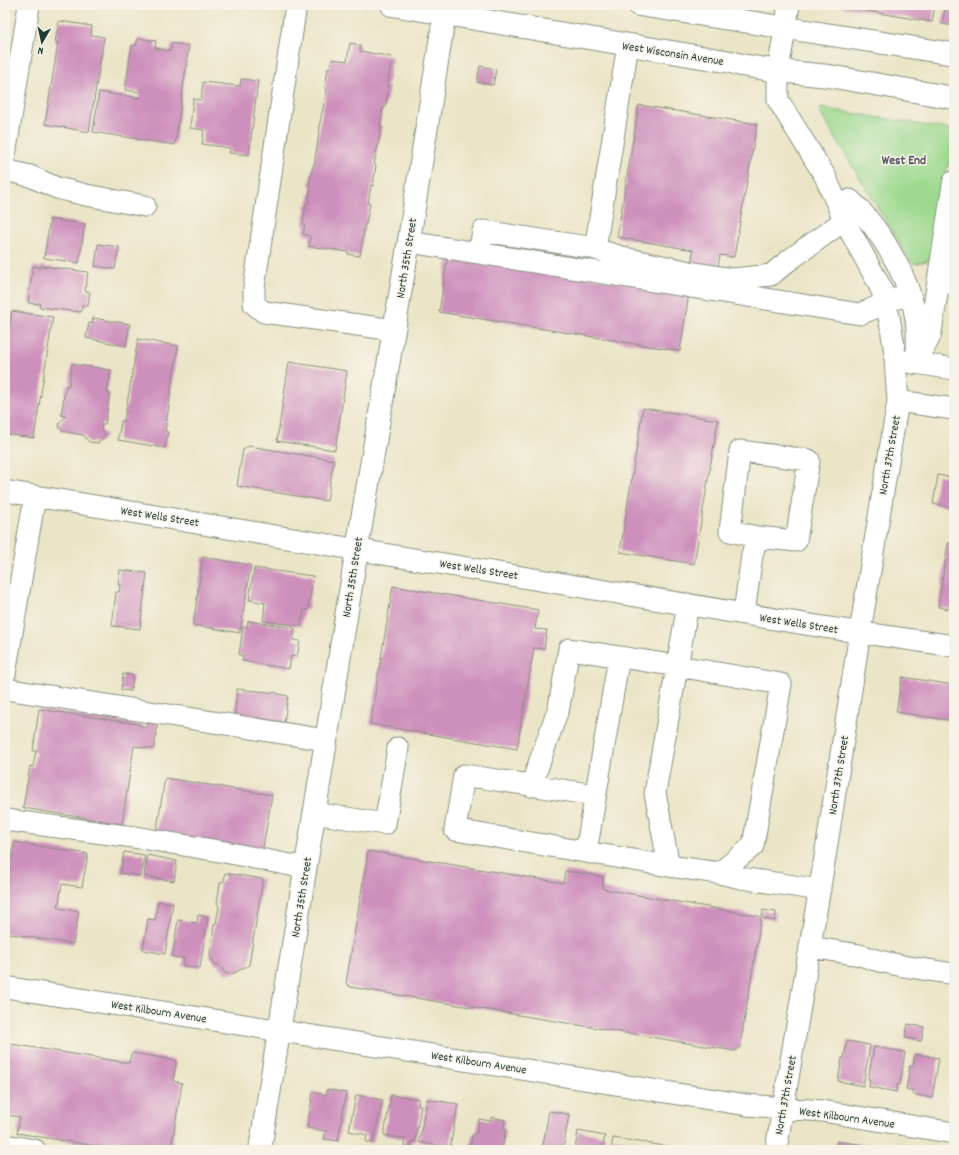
<svg xmlns="http://www.w3.org/2000/svg" width="959" height="1155" viewBox="0 0 959 1155" font-family="Dekko,sans-serif">
	<style>
		.green { fill: #9cd98e; stroke: #5e8b61 }
		.building { fill: #cd8fbc }
		.lines { fill: none; stroke-linecap: round; stroke-linejoin: round }
		.minor-casing { stroke: #85917e; stroke-width: 23 }
		.major-casing { stroke: #85917e; stroke-width: 24 }
		.minor { stroke: #fff; stroke-width: 21 }
		.major { stroke: #fff; stroke-width: 22 }
		.labels { text-anchor: middle; stroke-width: 3; stroke-linejoin: round; paint-order: stroke }
		.street-label { font-size: 12px; fill: #1f3d34; stroke: #f7f3e8 }
		.neighbourhood-label { font-size: 13px; font-weight: bold; fill: #5c5a64; stroke: #f7f3e8 }
	</style>
	<rect width="100%" height="100%" fill="#f7f3e8"/>
	<filter id="ink" filterUnits="userSpaceOnUse"><feTurbulence type="fractalNoise" baseFrequency=".025" numOctaves="2"/><feDisplacementMap in="SourceGraphic" scale="8" xChannelSelector="R" yChannelSelector="G"/><feConvolveMatrix kernelMatrix="1 2 1 2 8 2 1 2 1" color-interpolation-filters="sRGB"/></filter>
	<filter id="wash" filterUnits="userSpaceOnUse"><feTurbulence type="fractalNoise" baseFrequency=".012" numOctaves="4" result="noise"/><feDisplacementMap in="SourceGraphic" scale="16" xChannelSelector="R" yChannelSelector="G"/><feGaussianBlur stdDeviation="0.9" result="paint"/><feColorMatrix in="noise" values="0 0 0 0 0 0 0 0 0 0 0 0 0 0 0 0 0 1.4 0 .05"/><feComposite in="paint" operator="in"/></filter>
	<g filter="url(#wash)">
		<rect width="100%" height="100%" fill="#ebe5c7"/>
		<path class="green" d="M 821,108 L 954,130 L 954,151 L 946,171 L 931,260 L 914,264 L 909,259 L 819,111 Z"/>
		<g id="blocks">
			<path class="building" d="M 832,5 L 935,5 L 932,22 Z
				M 946,5 L 954,5 L 954,26 L 942,24 Z
				M 59,21 L 92,26 L 91,35 L 104,37 L 89,132 L 45,124 L 58,43 L 55,42 Z
				M 138,38 L 156,41 L 155,48 L 170,51 L 172,43 L 189,46 L 175,145 L 93,132 L 99,92 L 139,98 L 140,92 L 125,90 L 132,45 L 136,46 Z
				M 350,43 L 360,45 L 360,51 L 392,57 L 387,87 L 389,87 L 385,108 L 383,108 L 380,126 L 382,126 L 374,164 L 376,165 L 373,186 L 371,185 L 368,204 L 370,204 L 366,224 L 365,224 L 360,256 L 348,254 L 348,252 L 309,246 L 310,236 L 303,234 L 305,225 L 303,224 L 306,204 L 308,204 L 311,186 L 309,185 L 313,165 L 314,166 L 320,127 L 319,127 L 327,89 L 325,88 L 328,68 L 330,68 L 332,59 L 347,61 Z
				M 480,66 L 496,69 L 493,85 L 477,82 Z
				M 241,79 L 258,81 L 249,155 L 229,153 L 230,148 L 202,144 L 204,130 L 190,128 L 193,99 L 201,100 L 203,82 L 240,86 Z
				M 639,105 L 757,124 L 734,257 L 720,255 L 717,272 L 691,268 L 693,250 L 617,237 Z
				M 50,219 L 85,224 L 79,263 L 44,258 Z
				M 98,244 L 119,247 L 115,269 L 95,266 Z
				M 448,255 L 689,293 L 680,351 L 439,312 Z
				M 33,266 L 41,268 L 41,266 L 88,272 L 85,291 L 90,292 L 88,306 L 82,305 L 81,312 L 39,307 L 40,304 L 28,303 Z
				M 12,311 L 53,317 L 34,438 L 5,434 L 5,354 Z
				M 93,318 L 130,324 L 126,346 L 86,338 L 89,323 L 92,324 Z
				M 138,339 L 178,346 L 165,431 L 168,432 L 165,448 L 118,440 L 121,421 L 124,421 Z
				M 289,362 L 347,371 L 335,450 L 277,441 Z
				M 72,364 L 111,370 L 107,393 L 110,393 L 105,424 L 102,424 L 101,430 L 106,436 L 98,443 L 89,442 L 83,435 L 62,431 L 59,427 L 60,422 L 66,416 L 61,415 L 66,385 L 69,386 Z
				M 643,408 L 718,420 L 694,564 L 620,552 Z
				M 249,446 L 334,460 L 327,501 L 237,486 L 243,450 Z
				M 938,475 L 954,478 L 954,508 L 933,504 Z
				M 948,543 L 954,544 L 954,610 L 938,607 Z
				M 203,557 L 251,565 L 240,633 L 193,625 Z
				M 254,568 L 313,576 L 308,610 L 304,610 L 301,626 L 263,621 L 265,603 L 249,600 Z
				M 120,570 L 147,573 L 140,629 L 112,626 L 116,592 L 119,592 L 120,585 L 118,585 Z
				M 393,586 L 538,610 L 535,629 L 547,630 L 544,649 L 534,648 L 517,749 L 370,724 Z
				M 248,621 L 295,628 L 293,640 L 300,641 L 297,657 L 291,656 L 289,669 L 242,661 L 243,655 L 239,655 L 243,627 L 247,627 Z
				M 123,674 L 133,675 L 131,691 L 121,690 Z
				M 902,677 L 954,685 L 954,721 L 896,712 Z
				M 237,689 L 278,693 L 278,694 L 288,696 L 284,724 L 234,718 Z
				M 39,709 L 138,724 L 146,728 L 150,718 L 158,722 L 154,749 L 134,746 L 122,824 L 23,808 L 30,766 L 33,767 L 36,751 L 33,751 Z
				M 165,778 L 272,795 L 262,853 L 156,835 Z
				M 14,842 L 88,854 L 82,887 L 62,884 L 58,908 L 79,911 L 73,944 L 5,933 L 5,902 Z
				M 369,851 L 563,883 L 565,871 L 580,873 L 603,877 L 603,889 L 759,916 L 761,919 L 740,1047 L 735,1051 L 350,987 L 346,983 L 368,852 Z
				M 124,852 L 145,855 L 141,876 L 120,873 Z
				M 147,855 L 177,861 L 174,881 L 144,876 Z
				M 225,873 L 263,879 L 249,965 L 232,974 L 225,973 L 219,965 L 215,964 L 210,957 L 214,924 L 216,923 L 219,906 L 217,904 L 220,883 L 224,881 Z
				M 158,901 L 173,903 L 165,954 L 143,950 L 148,919 L 155,920 Z
				M 763,910 L 776,912 L 775,921 L 762,918 Z
				M 198,915 L 208,917 L 200,968 L 183,966 L 184,958 L 172,957 L 178,920 L 197,923 Z
				M 908,1024 L 924,1027 L 921,1041 L 905,1038 Z
				M 847,1041 L 870,1045 L 863,1086 L 838,1081 L 842,1058 L 844,1058 Z
				M 5,1043 L 129,1063 L 131,1054 L 133,1053 L 174,1060 L 176,1062 L 173,1081 L 182,1083 L 171,1150 L 120,1150 L 17,1133 L 20,1117 L 5,1115 Z
				M 874,1047 L 905,1052 L 900,1085 L 898,1084 L 896,1092 L 869,1087 L 870,1079 L 868,1079 Z
				M 915,1054 L 939,1058 L 932,1098 L 913,1094 L 914,1091 L 906,1089 L 910,1066 L 913,1066 Z
				M 327,1089 L 346,1093 L 338,1141 L 324,1139 L 326,1131 L 307,1128 L 313,1092 L 326,1095 Z
				M 356,1095 L 383,1100 L 373,1143 L 366,1142 L 367,1135 L 349,1131 Z
				M 391,1095 L 419,1099 L 418,1105 L 421,1105 L 415,1142 L 412,1141 L 411,1148 L 404,1147 L 405,1139 L 384,1135 Z
				M 427,1099 L 458,1104 L 450,1147 L 447,1147 L 446,1150 L 438,1150 L 439,1146 L 419,1142 Z
				M 549,1111 L 569,1114 L 563,1150 L 542,1150 Z
				M 491,1117 L 505,1120 L 503,1129 L 506,1129 L 502,1150 L 470,1150 L 472,1135 L 477,1132 L 479,1119 L 491,1121 Z
				M 578,1131 L 605,1136 L 602,1150 L 575,1150 Z
				M 613,1138 L 685,1149 L 685,1150 L 611,1150 Z
				M 837,1141 L 877,1147 L 877,1150 L 835,1150 Z"/>
		</g>
	</g>
	<g filter="url(#ink)">
		<use href="#blocks" fill-opacity="0" stroke="#85917e" stroke-width="1"/>
		<g class="lines">
			<defs>
				<path id="minor" d="M 296,5 L 254,288 L 254,304 L 264,312 L 394,330
					M 5,155 L 29,5
					M 5,170 L 30,176 L 57,188 L 86,195 L 145,206
					M 850,200 C 882,230 916,287 917,332 C 918,343 917,353 915,363
					M 409,242 L 860,314 L 909,293
					M 595,249 L 629,259 L 690,272 L 733,279 L 771,275 L 788,261 L 860,209
					M 479,253 L 483,231 L 588,247 L 595,249 L 628,45
					M 939,281 L 954,284
					M 902,361 L 954,369
					M 898,401 L 954,409
					M 5,491 L 823,627 L 954,646
					M 744,613 L 752,555 L 757,537 L 796,541 L 809,460 L 740,451 L 730,531 L 757,537
					M 5,674 L 35,496
					M 5,689 L 326,740
					M 531,786 L 559,707 L 569,649 L 678,666 L 781,684 L 753,846 L 719,873
					M 595,795 L 464,775 L 455,830 L 669,866 L 719,873 L 741,878 L 820,890
					M 314,813 L 385,824 L 398,748
					M 5,820 L 141,838 L 225,852 L 305,868
					M 586,852 L 619,657
					M 669,866 L 655,793 L 688,604
					M 810,947 L 860,955 L 879,961 L 903,966 L 954,974
					M 5,987 L 747,1105 L 822,1111 L 954,1133
					M 5,1145 L 35,1150
					M 776,1150 L 825,857 L 860,632 L 898,401 L 894,346 L 890,322 L 886,302 L 879,284 L 844,220 L 825,176 L 778,100 L 778,71 L 789,5"/>
				<path id="major" d="M 392,5 L 731,62 L 741,65 L 778,71 L 829,76 L 954,98
					M 639,5 L 954,54
					M 916,363 L 930,335 L 954,182
					M 260,1150 L 357,549 L 406,259 L 446,5"/>
			</defs>
			<use href="#minor" class="minor-casing"/>
			<use href="#major" class="major-casing"/>
			<use href="#minor" class="minor"/>
			<use href="#major" class="major"/>
		</g>
	</g>
	<g class="labels">
		<g class="street-label">
			<text transform="translate(673 53) rotate(9)" y="4">West Wisconsin Avenue</text>
			<text transform="translate(406 258) rotate(-81)" y="4">North 35th Street</text>
			<text transform="translate(889 455) rotate(-80)" y="4">North 37th Street</text>
			<text transform="translate(160 516) rotate(9)" y="4">West Wells Street</text>
			<text transform="translate(479 569) rotate(9)" y="4">West Wells Street</text>
			<text transform="translate(352 577) rotate(-81)" y="4">North 35th Street</text>
			<text transform="translate(799 623) rotate(9)" y="4">West Wells Street</text>
			<text transform="translate(838 775) rotate(-81)" y="4">North 37th Street</text>
			<text transform="translate(301 897) rotate(-81)" y="4">North 35th Street</text>
			<text transform="translate(159 1011) rotate(9)" y="4">West Kilbourn Avenue</text>
			<text transform="translate(479 1062) rotate(9)" y="4">West Kilbourn Avenue</text>
			<text transform="translate(785 1095) rotate(-80)" y="4">North 37th Street</text>
			<text transform="translate(847 1117) rotate(8)" y="4">West Kilbourn Avenue</text>
		</g>
		<g class="neighbourhood-label">
			<text x="904" y="164">West End</text>
		</g>
	</g>
	<rect width="959" height="1155" fill="none" stroke="#f7f3e8" stroke-width="20"/>
	<g transform="translate(42 42) rotate(189)" stroke="#f7f3e8" stroke-width="3" paint-order="stroke">
	<path d="M0-3L7 15L0 10L-7 15Z" fill="#1f3d34"/>
	<text y="-6" font-size="11" font-weight="bold" text-anchor="middle" fill="#1f3d34">N</text>
	</g>
</svg>
